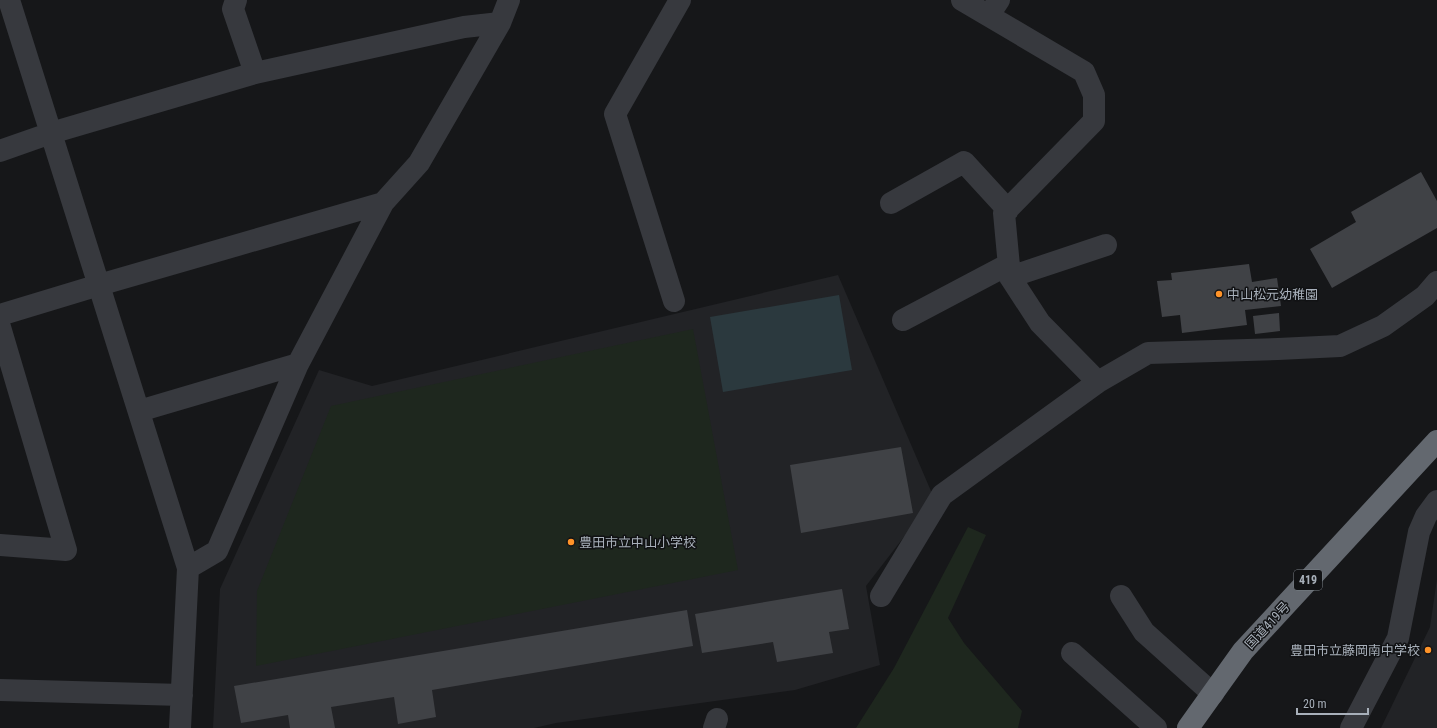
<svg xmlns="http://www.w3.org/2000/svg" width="1437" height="728" viewBox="0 0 1437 728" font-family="'Roboto Condensed','Noto Sans JP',sans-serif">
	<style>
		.built { fill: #222326 }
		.green { fill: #1e271e }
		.water { fill: #2b393e }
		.building { fill: #404246 }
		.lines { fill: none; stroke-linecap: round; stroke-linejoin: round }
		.minor { stroke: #37393e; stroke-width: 22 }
		.highway { stroke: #63686f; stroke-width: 22 }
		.poi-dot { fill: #ff9328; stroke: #111214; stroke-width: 1.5 }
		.labels { text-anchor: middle; stroke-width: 3; stroke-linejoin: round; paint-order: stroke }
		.shield { fill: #111214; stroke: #7b8188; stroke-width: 1 }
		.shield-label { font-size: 12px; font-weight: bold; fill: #a8b0ba }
		.poi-label { font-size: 13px; fill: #a8b0ba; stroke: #111214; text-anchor: start }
		.street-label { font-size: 13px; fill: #a8b0ba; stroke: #111214 }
	</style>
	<rect width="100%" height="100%" fill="#161719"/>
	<path class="built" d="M 838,275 L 934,498 L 866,586 L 880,665 L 795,690 L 556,723 L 534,728 L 213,728 L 220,589 L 319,370 L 372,386 Z
		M 1437,579 L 1437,728 L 1381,728 L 1430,627 Z"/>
	<path class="green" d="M 693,329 L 738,570 L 256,666 L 257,591 L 331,406 Z
		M 968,527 L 986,535 L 948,618 L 964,643 L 1022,711 L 1018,728 L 856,728 L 894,668 Z"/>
	<path class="water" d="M 839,295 L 852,370 L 723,392 L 710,317 Z"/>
	<path class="building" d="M 1421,172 L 1437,201 L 1437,228 L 1332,288 L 1310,249 L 1356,222 L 1351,212 Z
		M 1249,264 L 1252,282 L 1277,278 L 1281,306 L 1245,310 L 1247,325 L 1182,333 L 1180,315 L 1162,317 L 1157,281 L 1172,280 L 1171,273 Z
		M 1279,313 L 1280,331 L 1255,334 L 1253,316 Z
		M 901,447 L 913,513 L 801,533 L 790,465 Z
		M 842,589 L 849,629 L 829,632 L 833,653 L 777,662 L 773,642 L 702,653 L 695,614 Z
		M 687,610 L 693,646 L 432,690 L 436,717 L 398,724 L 394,697 L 331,707 L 335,728 L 290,728 L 288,715 L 241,723 L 234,686 Z"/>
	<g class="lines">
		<path class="minor" d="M 9,0 L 188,568 L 180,728
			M 236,0 L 233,9 L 255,73
			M 962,0 L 1084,72 L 1094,95 L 1094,121 L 1004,213 L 1010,277 L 1040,323 L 1098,382
			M 989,15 L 999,0
			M 0,151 L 51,133 L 255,73 L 464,27 L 500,23
			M 891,203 L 964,162 L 1008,210
			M 1010,277 L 1106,245
			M 674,301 L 615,114 L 680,0
			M 0,315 L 99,285 L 383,203
			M 903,320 L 1009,264
			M 0,327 L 66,550 L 0,545
			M 139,411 L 298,364
			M 188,568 L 217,551 L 298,364 L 383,203 L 419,163 L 500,23 L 509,0
			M 881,596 L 942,495 L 1098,382 L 1148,353 L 1278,349 L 1340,346 L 1383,326 L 1425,296 L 1437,282
			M 1121,596 L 1144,632 L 1213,694
			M 1072,653 L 1156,728
			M 0,690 L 182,695
			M 714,728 L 717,719
			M 1351,728 L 1398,638 L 1419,532 L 1426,516 L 1437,501"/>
		<path class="highway" d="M 1188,728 L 1243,651 L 1437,441"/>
	</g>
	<g class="poi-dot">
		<circle cx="1219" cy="294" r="4"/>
		<circle cx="571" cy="542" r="4"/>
		<circle cx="1428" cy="650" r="4"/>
	</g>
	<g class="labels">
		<rect class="shield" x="1294" y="570" width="28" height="20" rx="3"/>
		<g class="shield-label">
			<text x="1308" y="584">419</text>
		</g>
		<g class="poi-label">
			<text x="1227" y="299">中山松元幼稚園</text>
			<text x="579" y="547">豊田市立中山小学校</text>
			<text x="1420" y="655" text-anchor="end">豊田市立藤岡南中学校</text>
		</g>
		<g class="street-label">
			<text transform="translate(1267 625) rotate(-47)" y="5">国道419号</text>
		</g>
	</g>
	<path d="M1297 708v6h71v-6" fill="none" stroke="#a8b0ba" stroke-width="2"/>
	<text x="1303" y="708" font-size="12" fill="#a8b0ba" stroke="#111214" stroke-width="3" paint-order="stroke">20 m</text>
</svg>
